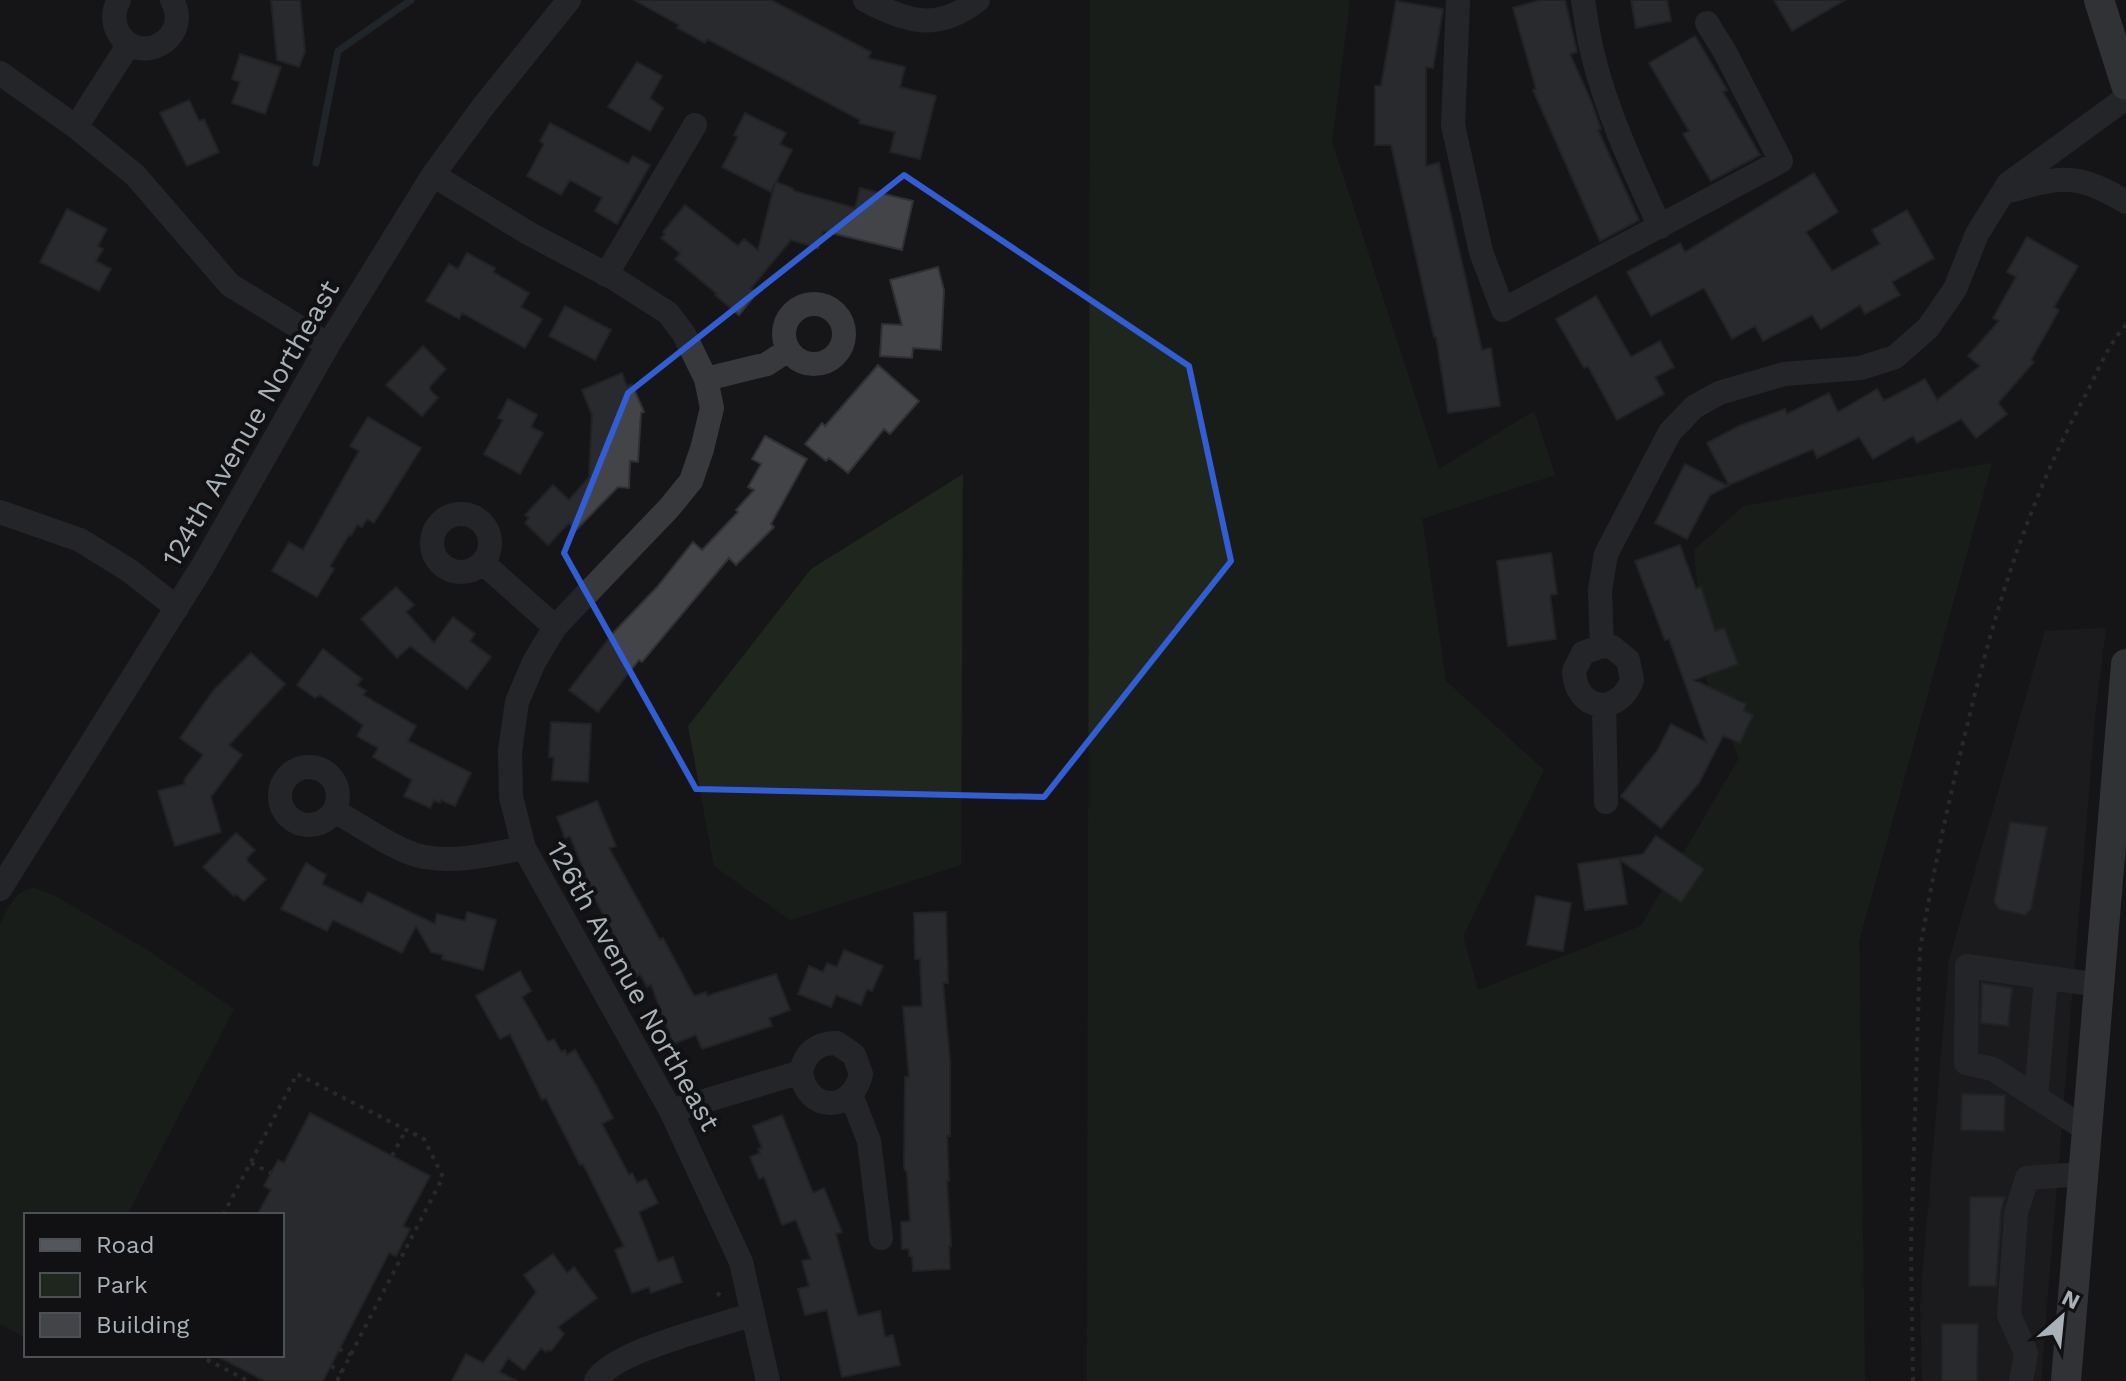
<svg xmlns="http://www.w3.org/2000/svg" width="2126" height="1381" viewBox="0 0 2126 1381" font-family="'Work Sans',sans-serif">
	<style>
		.built { fill: #222225 }
		.green { fill: #1e261e }
		.lines { fill: none; stroke-linecap: round; stroke-linejoin: round }
		.stream { stroke: #2c383c; stroke-width: 7 }
		.building { fill: #424448; stroke: #303134; stroke-width: 2 }
		.path { stroke: #3d4044; stroke-width: 4; stroke-dasharray: 4 6; stroke-linecap: butt }
		.minor { stroke: #37393d; stroke-width: 24 }
		.major { stroke: #53565c; stroke-width: 30 }
		.marked { fill: none; stroke: #325dd3; stroke-width: 6; stroke-linejoin: round }
		.labels { text-anchor: middle; stroke-width: 8; stroke-linejoin: round; paint-order: stroke }
		.street-label { font-size: 28px; fill: #a8b0b8; stroke: #111113 }
	</style>
	<rect width="100%" height="100%" fill="#161618"/>
	<path class="built" d="M 2106,628 L 2095,717 L 2041,1381 L 1922,1381 L 1920,1303 L 1949,960 L 2045,631 Z"/>
	<path class="green" d="M 1090,0 L 1350,0 L 1332,142 L 1439,469 L 1534,411 L 1555,475 L 1422,519 L 1446,681 L 1544,770 L 1463,936 L 1478,990 L 1641,926 L 1739,758 L 1706,679 L 1694,550 L 1744,506 L 1992,463 L 1859,941 L 1865,1381 L 1087,1381 Z
		M 963,474 L 961,865 L 790,920 L 714,866 L 688,726 L 811,569 Z
		M 35,888 L 55,896 L 144,948 L 234,1009 L 127,1215 L 26,1215 L 26,1338 L 0,1324 L 0,924 C 9,908 15,889 35,888 Z"/>
	<g class="lines">
		<path class="stream" d="M 316,163 L 338,51 L 411,0"/>
	</g>
	<path class="building" d="M 271,0 L 300,0 L 305,51 L 299,67 L 277,60 Z
		M 634,0 L 771,0 L 871,52 L 868,58 L 905,67 L 900,87 L 936,96 L 920,159 L 890,152 L 895,132 L 859,123 L 860,120 L 774,74 L 707,39 L 705,43 L 677,28 L 679,25 Z
		M 1540,0 L 1565,0 L 1577,52 L 1570,54 L 1591,101 L 1601,129 L 1598,130 L 1639,220 L 1600,241 L 1533,90 L 1536,89 L 1513,8 Z
		M 1631,0 L 1667,0 L 1671,21 L 1636,28 Z
		M 1774,0 L 1845,0 L 1792,31 Z
		M 1396,1 L 1443,9 L 1433,68 L 1426,67 L 1426,166 L 1439,163 L 1482,350 L 1491,348 L 1500,406 L 1448,413 L 1436,337 L 1434,337 L 1391,145 L 1375,145 L 1375,86 L 1381,86 Z
		M 1695,36 L 1727,90 L 1723,92 L 1760,155 L 1711,181 L 1683,134 L 1689,131 L 1649,63 Z
		M 240,54 L 281,67 L 265,114 L 232,103 L 240,82 L 232,79 Z
		M 637,62 L 662,76 L 650,98 L 663,108 L 650,131 L 608,107 Z
		M 189,100 L 199,121 L 204,119 L 219,152 L 187,166 L 160,113 Z
		M 745,113 L 786,133 L 780,144 L 792,150 L 776,182 L 792,188 L 794,191 L 855,208 L 860,188 L 913,201 L 902,250 L 823,231 L 818,248 L 791,240 L 751,288 L 757,293 L 739,315 L 715,295 L 717,294 L 675,259 L 680,253 L 661,238 L 665,234 L 663,232 L 685,205 L 738,246 L 744,239 L 758,250 L 775,183 L 771,192 L 722,167 L 738,137 L 734,135 Z
		M 550,123 L 628,164 L 633,156 L 650,165 L 617,224 L 595,211 L 602,198 L 570,180 L 561,195 L 527,176 L 544,144 L 540,141 Z
		M 1814,173 L 1838,212 L 1806,232 L 1832,271 L 1880,244 L 1872,230 L 1907,210 L 1934,258 L 1892,282 L 1900,295 L 1865,314 L 1860,305 L 1821,329 L 1812,315 L 1763,341 L 1755,326 L 1732,339 L 1704,288 L 1651,316 L 1627,272 L 1680,243 L 1685,252 Z
		M 67,209 L 107,229 L 98,246 L 103,249 L 96,261 L 111,269 L 99,291 L 40,262 Z
		M 2027,237 L 2078,266 L 2054,307 L 2059,310 L 2031,360 L 2034,362 L 1998,403 L 2007,414 L 1976,438 L 1961,419 L 1917,443 L 1913,436 L 1873,459 L 1859,437 L 1817,458 L 1813,449 L 1729,485 L 1707,443 L 1739,426 L 1785,409 L 1787,414 L 1829,393 L 1838,412 L 1877,389 L 1884,401 L 1925,379 L 1937,400 L 1980,366 L 1968,356 L 1999,321 L 1993,318 L 2016,277 L 2007,272 Z
		M 467,253 L 495,268 L 493,272 L 529,293 L 521,307 L 542,319 L 525,348 L 462,313 L 459,319 L 426,301 L 449,264 L 458,269 Z
		M 938,267 L 944,290 L 941,350 L 913,348 L 912,358 L 880,356 L 882,324 L 902,325 L 890,280 Z
		M 1596,296 L 1631,357 L 1660,341 L 1674,367 L 1655,377 L 1664,394 L 1617,420 L 1588,366 L 1584,368 L 1556,319 Z
		M 565,306 L 611,330 L 595,360 L 549,336 Z
		M 423,346 L 446,369 L 430,386 L 430,390 L 438,398 L 422,416 L 386,385 Z
		M 878,365 L 919,401 L 890,434 L 884,429 L 848,473 L 829,458 L 826,461 L 805,444 L 822,423 L 825,426 Z
		M 622,373 L 627,386 L 632,384 L 644,412 L 641,413 L 638,462 L 630,461 L 629,488 L 618,487 L 576,530 L 569,523 L 548,545 L 525,523 L 529,518 L 525,515 L 553,485 L 569,500 L 589,477 L 592,415 L 582,390 Z
		M 508,399 L 537,415 L 531,427 L 543,433 L 520,474 L 484,454 L 503,420 L 498,418 Z
		M 368,417 L 421,448 L 374,523 L 367,519 L 362,527 L 357,525 L 351,536 L 349,535 L 330,566 L 334,569 L 317,597 L 272,571 L 289,542 L 303,550 L 359,451 L 350,446 Z
		M 765,436 L 807,459 L 771,524 L 774,527 L 736,565 L 729,558 L 642,662 L 639,660 L 598,712 L 569,690 L 614,632 L 657,587 L 693,542 L 702,550 L 738,512 L 736,510 L 754,490 L 748,487 L 761,464 L 752,459 Z
		M 1685,464 L 1728,486 L 1710,495 L 1687,539 L 1655,523 Z
		M 1680,545 L 1696,589 L 1701,587 L 1715,631 L 1724,628 L 1738,664 L 1694,680 L 1746,704 L 1744,711 L 1753,715 L 1740,743 L 1723,736 L 1699,783 L 1661,828 L 1621,796 L 1657,751 L 1671,724 L 1706,742 L 1669,639 L 1665,640 L 1635,561 Z
		M 1551,553 L 1557,594 L 1550,595 L 1556,639 L 1508,646 L 1497,561 Z
		M 396,587 L 414,605 L 406,612 L 434,643 L 453,617 L 475,634 L 470,641 L 491,657 L 467,689 L 410,646 L 397,658 L 361,619 Z
		M 323,649 L 362,679 L 357,685 L 366,691 L 363,695 L 416,726 L 408,741 L 471,773 L 455,806 L 441,800 L 440,803 L 434,800 L 430,808 L 404,796 L 412,780 L 373,757 L 378,748 L 357,736 L 363,725 L 320,695 L 315,698 L 297,685 Z
		M 251,653 L 285,684 L 229,745 L 242,755 L 211,797 L 221,832 L 175,846 L 158,791 L 185,784 L 184,780 L 203,755 L 180,738 L 213,691 Z
		M 551,722 L 591,724 L 588,782 L 552,780 L 554,757 L 549,757 Z
		M 597,801 L 616,846 L 609,848 L 660,940 L 663,938 L 694,996 L 706,992 L 707,996 L 776,974 L 790,1010 L 769,1018 L 772,1026 L 702,1049 L 696,1035 L 673,1044 L 651,984 L 647,987 L 640,974 L 636,977 L 586,882 L 588,881 L 570,836 L 565,838 L 557,817 Z
		M 2010,822 L 2047,827 L 2031,909 L 2025,915 L 1999,909 L 1994,902 Z
		M 236,833 L 255,850 L 247,858 L 248,862 L 266,879 L 244,901 L 236,894 L 234,896 L 203,867 Z
		M 1656,836 L 1704,869 L 1681,902 L 1620,860 L 1627,904 L 1585,910 L 1578,864 L 1643,854 Z
		M 306,863 L 326,875 L 322,884 L 362,904 L 368,892 L 435,924 L 437,914 L 465,921 L 467,912 L 496,920 L 483,970 L 442,959 L 443,955 L 431,952 L 416,926 L 402,953 L 333,920 L 327,931 L 281,909 Z
		M 1536,896 L 1571,903 L 1563,951 L 1527,945 Z
		M 946,912 L 948,983 L 943,983 L 950,1061 L 950,1136 L 947,1136 L 949,1181 L 947,1181 L 951,1246 L 949,1246 L 950,1269 L 913,1271 L 912,1256 L 909,1256 L 909,1249 L 902,1249 L 901,1222 L 910,1221 L 907,1173 L 904,1168 L 905,1077 L 909,1077 L 903,1007 L 922,1006 L 920,959 L 915,959 L 914,913 Z
		M 844,950 L 883,966 L 872,991 L 867,989 L 861,1005 L 836,995 L 831,1007 L 798,994 L 809,966 L 823,972 L 827,963 L 837,967 Z
		M 520,971 L 531,991 L 522,997 L 548,1042 L 554,1039 L 561,1052 L 565,1050 L 567,1055 L 575,1050 L 597,1087 L 613,1118 L 602,1124 L 629,1175 L 632,1173 L 637,1183 L 646,1179 L 658,1203 L 639,1212 L 658,1262 L 673,1257 L 682,1282 L 651,1293 L 649,1287 L 632,1293 L 615,1250 L 624,1246 L 583,1164 L 580,1165 L 546,1098 L 542,1100 L 510,1034 L 500,1039 L 476,996 Z
		M 1982,983 L 2012,988 L 2008,1026 L 1981,1023 Z
		M 1962,1094 L 2005,1095 L 2004,1131 L 1961,1130 Z
		M 310,1113 L 430,1176 L 403,1226 L 410,1229 L 396,1256 L 389,1253 L 323,1381 L 265,1381 L 215,1355 L 282,1355 L 282,1215 L 257,1215 L 271,1190 L 264,1186 L 278,1160 L 284,1163 Z
		M 782,1115 L 813,1193 L 824,1188 L 842,1232 L 836,1234 L 858,1316 L 880,1311 L 885,1337 L 893,1335 L 900,1365 L 842,1377 L 827,1310 L 805,1315 L 798,1289 L 809,1286 L 802,1261 L 811,1259 L 796,1220 L 782,1225 L 764,1177 L 759,1179 L 750,1157 L 760,1153 L 758,1149 L 762,1148 L 753,1126 Z
		M 1970,1197 L 2005,1197 L 2001,1212 L 1996,1286 L 1969,1286 Z
		M 553,1254 L 567,1273 L 574,1267 L 597,1298 L 558,1327 L 564,1334 L 551,1351 L 548,1350 L 546,1352 L 541,1348 L 524,1370 L 508,1358 L 500,1372 L 517,1381 L 452,1381 L 466,1354 L 483,1363 L 536,1292 L 524,1275 Z
		M 1942,1324 L 1978,1324 L 1977,1381 L 1942,1381 Z"/>
	<g class="lines">
		<path class="path" d="M 392,1156 L 406,1130
			M 251,1163 L 271,1173
			M 223,1215 L 297,1074 L 424,1139 L 443,1177 L 337,1381
			M 717,1293 L 721,1296
			M 339,1349 L 351,1355
			M 198,1355 L 248,1381
			M 331,1366 L 342,1372
			M 1913,1381 L 1911,1245 L 1920,950 C 1933,872 1950,794 1969,718 C 1996,606 2029,500 2084,398 C 2097,374 2107,345 2126,325"/>
		<path class="minor" d="M 119,0 C 113,10 113,20 117,30 C 135,69 194,40 172,0
			M 865,0 C 907,22 938,32 978,0
			M 1458,0 L 1453,125 L 1481,252 L 1503,310 L 1781,161 L 1725,52 L 1707,23
			M 1583,0 C 1586,18 1588,37 1593,55 C 1607,114 1635,172 1660,227
			M 0,73 L 76,127 L 135,175 L 230,285 L 328,345
			M 76,127 L 129,44
			M 433,175 L 530,234 L 615,279 L 668,313 L 684,334 L 706,379
			M 2009,191 C 2062,176 2077,173 2126,202
			M 606,275 L 695,125
			M784 334a30 30 0 1 1 60 0a30 30 0 1 1-60 0Z
			M 0,512 L 80,540 L 130,571 L 177,608
			M432 543a29 29 0 1 1 58 0a29 29 0 1 1-58 0Z
			M 483,563 L 555,627
			M 1602,646 L 1583,653 L 1574,671 C 1575,711 1619,717 1632,680 L 1628,660 L 1612,647 L 1602,646 L 1600,590 L 1606,554 L 1670,432 L 1694,407 L 1719,393 L 1784,374 L 1861,368 L 1895,357 L 1928,328 L 1955,289 L 1977,234 L 2008,184 L 2126,98
			M 1604,705 L 1606,802
			M280 796a29 29 0 1 1 58 0a29 29 0 1 1-58 0Z
			M 335,811 C 358,824 399,853 424,857 C 458,863 491,854 524,848
			M 0,889 L 202,567 L 328,345 L 433,175 L 482,108 L 569,0
			M 851,1095 L 869,1141 L 881,1238
			M 2036,1097 L 2046,978
			M 671,1111 L 801,1072 C 806,1112 852,1114 861,1074 L 854,1055 L 837,1043 C 817,1043 805,1052 801,1072
			M 2087,1130 L 1993,1069 L 1966,1063 L 1967,966 L 2099,985
			M 596,1381 C 612,1351 719,1326 753,1314
			M 768,1381 L 741,1262 L 671,1111 L 524,848 L 511,797 L 510,751 L 517,702 L 534,662 L 555,627 L 669,508 L 691,481 L 702,449 L 712,408 L 706,379 L 767,364 L 788,350
			M 2021,1381 L 2026,1353 L 2009,1315 L 2016,1213 L 2027,1178 L 2082,1174"/>
		<path class="major" d="M 2099,0 L 2126,85
			M 2066,1381 L 2126,664"/>
	</g>
	<path d="M0 0H2126V1381H0ZM 904,175 L 1189,366 L 1231,561 L 1044,797 L 696,789 L 564,553 L 628,393 Z" fill="#161618" fill-opacity=".55" fill-rule="evenodd"/>
	<path class="marked" d="M 904,175 L 1189,366 L 1231,561 L 1044,797 L 696,789 L 564,553 L 628,393 Z"/>
	<g class="labels">
		<g class="street-label">
			<text transform="translate(250 423) rotate(-60)" y="10">124th Avenue Northeast</text>
			<text transform="translate(634 986) rotate(61)" y="10">126th Avenue Northeast</text>
		</g>
	</g>
	<rect x="24" y="1213" width="260" height="144" fill="#111113" stroke="#4d5155" stroke-width="2"/>
	<rect x="40" y="1239" width="40" height="12" fill="#53565c" stroke="#4d5155" stroke-width="2"/>
	<text x="96" y="1253" font-size="24" fill="#a8b0b8">Road</text>
	<rect x="40" y="1273" width="40" height="24" fill="#1e261e" stroke="#4d5155" stroke-width="2"/>
	<text x="96" y="1293" font-size="24" fill="#a8b0b8">Park</text>
	<rect x="40" y="1313" width="40" height="24" fill="#424448" stroke="#4d5155" stroke-width="2"/>
	<text x="96" y="1333" font-size="24" fill="#a8b0b8">Building</text>
	<g transform="translate(2062 1317) rotate(27)" stroke="#111113" stroke-width="6" paint-order="stroke">
	<path d="M0-6L14 30L0 20L-14 30Z" fill="#a8b0b8"/>
	<text y="-12" font-size="22" font-weight="bold" text-anchor="middle" fill="#a8b0b8">N</text>
	</g>
</svg>
